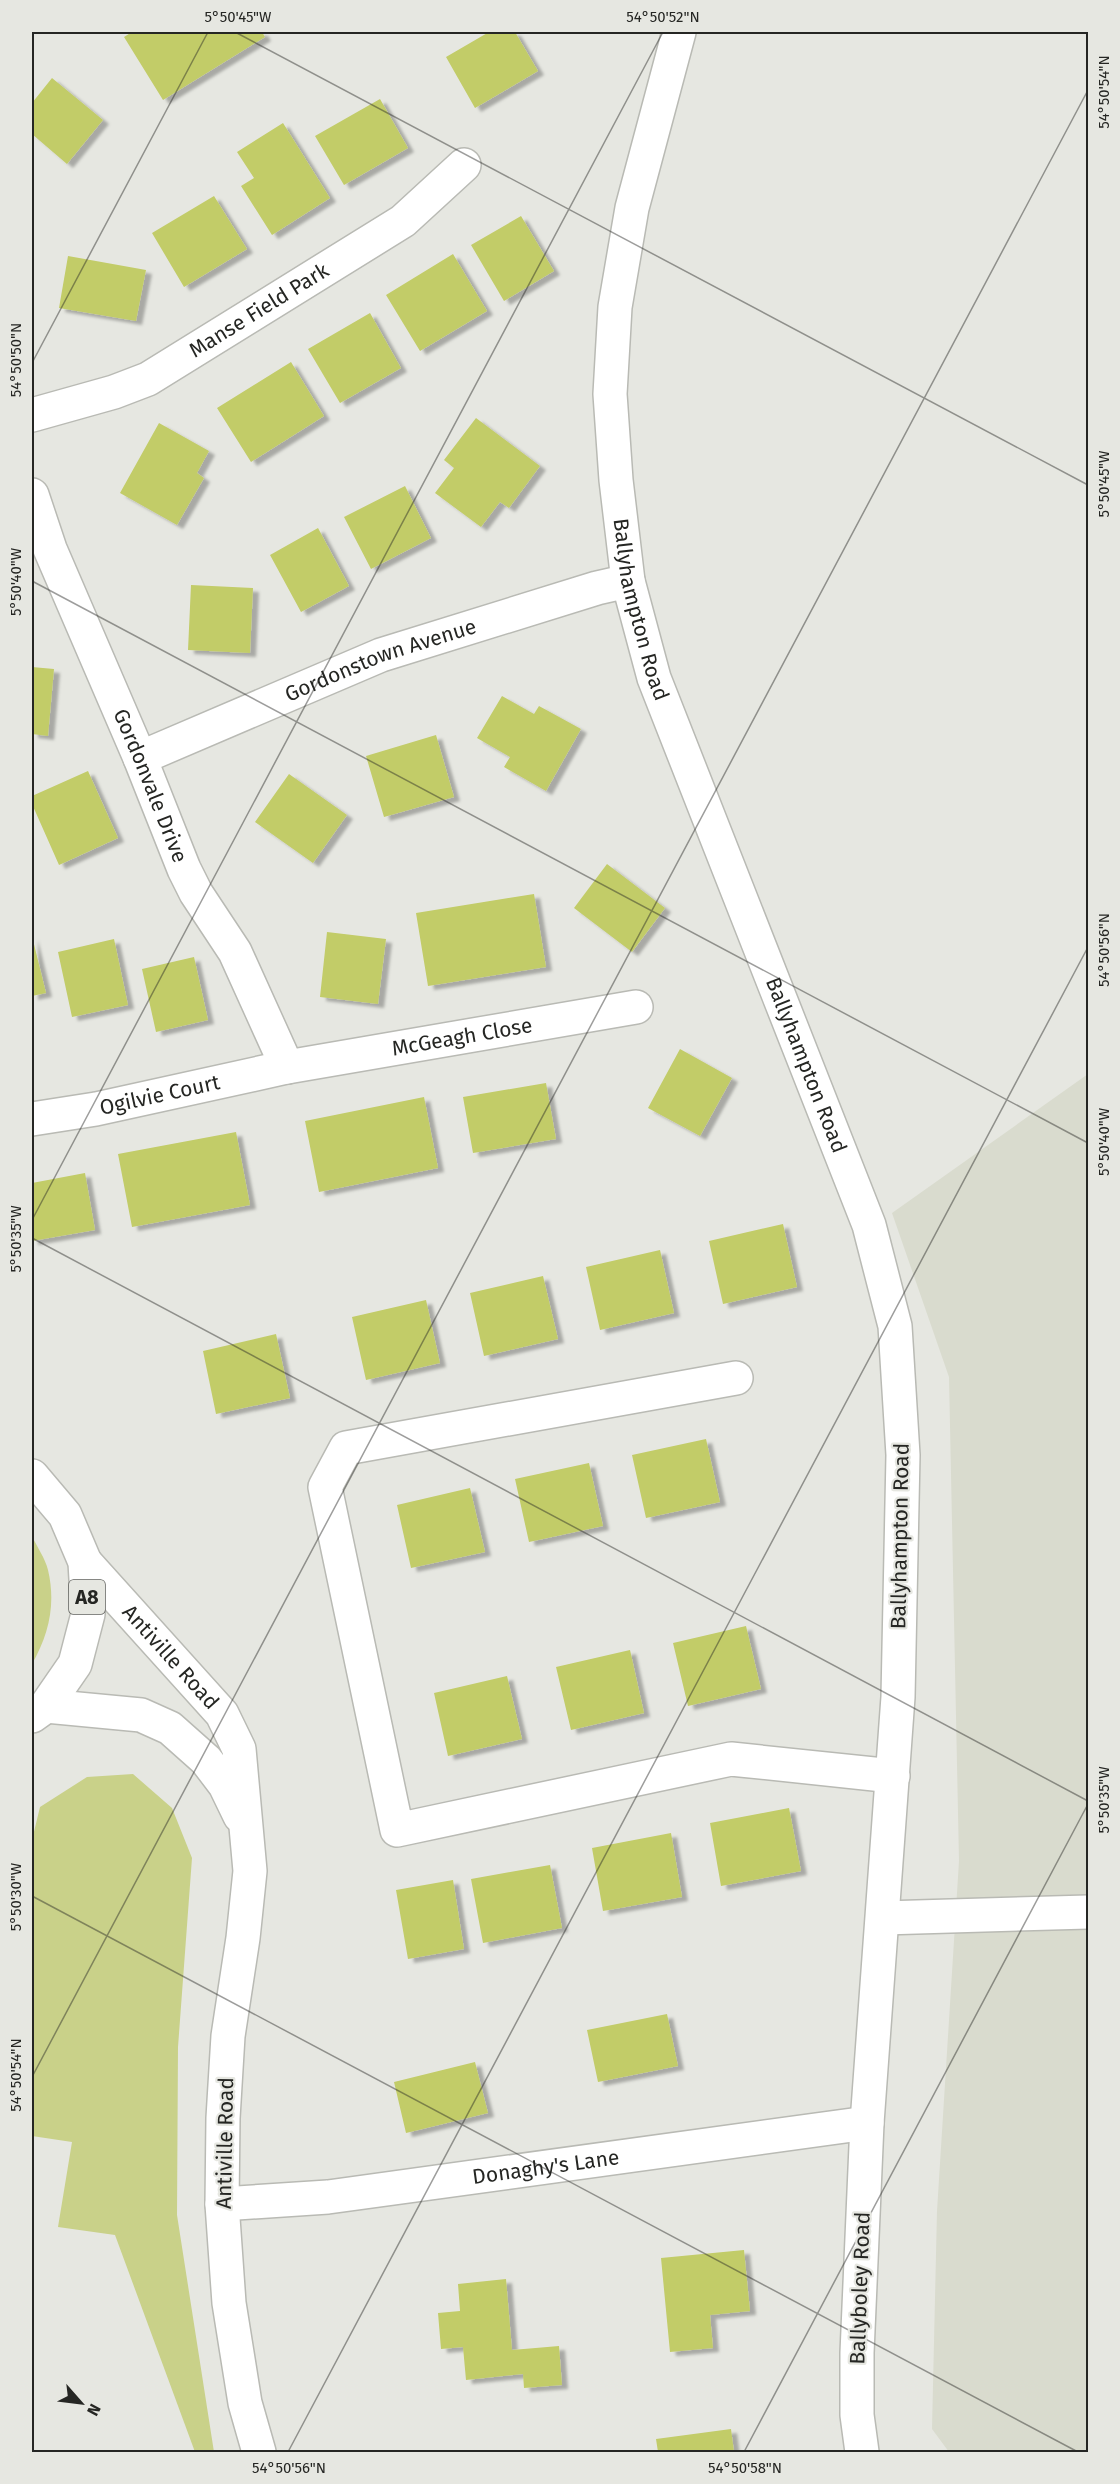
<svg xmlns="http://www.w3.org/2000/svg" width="1120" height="2484" viewBox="0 0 1120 2484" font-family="'Fira Sans',sans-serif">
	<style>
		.built { fill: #d9dbce }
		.green { fill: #c9d189 }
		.building { fill: #c2cc68; filter: url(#shadow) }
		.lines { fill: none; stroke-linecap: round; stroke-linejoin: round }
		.minor-casing { stroke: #b9bab4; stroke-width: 36 }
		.highway-casing { stroke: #b9bab4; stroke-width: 36 }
		.minor { stroke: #fff; stroke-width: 33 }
		.highway { stroke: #fff; stroke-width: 33 }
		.ticks { fill: none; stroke: #252623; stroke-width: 1.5; stroke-opacity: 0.45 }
		.labels { text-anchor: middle; stroke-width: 4.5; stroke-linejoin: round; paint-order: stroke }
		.shield { fill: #e6e7e1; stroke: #5f605c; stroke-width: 1.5 }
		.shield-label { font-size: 20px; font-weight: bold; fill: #252623 }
		.street-label { font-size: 21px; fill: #252623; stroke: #e6e7e1 }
		.neatline { fill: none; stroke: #252623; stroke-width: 2 }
		.ticks-label { font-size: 15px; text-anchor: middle; fill: #252623 }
	</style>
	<defs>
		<filter id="shadow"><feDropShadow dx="6" dy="4" stdDeviation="1.5" flood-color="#0004"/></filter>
	</defs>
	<rect width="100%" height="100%" fill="#e6e7e1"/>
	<path class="built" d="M 1088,1074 L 1088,2452 L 949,2452 L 932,2429 L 937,2211 L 959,1861 L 949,1377 L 892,1213 Z"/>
	<path class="green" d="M 32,1536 C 37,1547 45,1558 48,1570 C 56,1604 49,1634 32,1664 Z
		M 133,1774 L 172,1808 L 192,1858 L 178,2047 L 177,2215 L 214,2452 L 195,2452 L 115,2235 L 58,2227 L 72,2142 L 32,2136 L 32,1840 L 40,1807 L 87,1777 Z"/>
	<path class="building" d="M 132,32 L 262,32 L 265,37 L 163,100 L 124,37 Z
		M 489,32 L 515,32 L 538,71 L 475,108 L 446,57 Z
		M 52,78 L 103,120 L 67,164 L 32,134 L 32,103 Z
		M 380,99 L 408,148 L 344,185 L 315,136 Z
		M 283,123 L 330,198 L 272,235 L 241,186 L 254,178 L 237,152 Z
		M 214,196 L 247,249 L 184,287 L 152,233 Z
		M 521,216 L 554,271 L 504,301 L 471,245 Z
		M 453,254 L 487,311 L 420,351 L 386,295 Z
		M 68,256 L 146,270 L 136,321 L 59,308 Z
		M 370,313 L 401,368 L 340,403 L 308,349 Z
		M 291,362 L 324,416 L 251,462 L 217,408 Z
		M 476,418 L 540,466 L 509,508 L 500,502 L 481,527 L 435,493 L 454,468 L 444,460 Z
		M 159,423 L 209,451 L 197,473 L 204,478 L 177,525 L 120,493 Z
		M 405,486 L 431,538 L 371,569 L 344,517 Z
		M 318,528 L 349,586 L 301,612 L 270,555 Z
		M 191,585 L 253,588 L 250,653 L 188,650 Z
		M 32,667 L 54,669 L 48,736 L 32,734 Z
		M 502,696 L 534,714 L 539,706 L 581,729 L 546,791 L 504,767 L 510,757 L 477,738 Z
		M 436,735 L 454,797 L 384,817 L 366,756 Z
		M 88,771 L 118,838 L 59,865 L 32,804 L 32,796 Z
		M 289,774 L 347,815 L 313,863 L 255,822 Z
		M 607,864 L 665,908 L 632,952 L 574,908 Z
		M 534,894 L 546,967 L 428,986 L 416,913 Z
		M 327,932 L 386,939 L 378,1004 L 320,997 Z
		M 32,936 L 46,993 L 32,996 Z
		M 114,939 L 128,1005 L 72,1017 L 58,952 Z
		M 194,957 L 208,1020 L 156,1032 L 142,969 Z
		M 680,1049 L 732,1078 L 700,1136 L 648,1108 Z
		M 546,1083 L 556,1139 L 473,1153 L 463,1097 Z
		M 424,1097 L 438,1168 L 319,1192 L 305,1121 Z
		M 236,1132 L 250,1205 L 132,1227 L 118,1154 Z
		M 85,1173 L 95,1230 L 32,1241 L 32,1183 Z
		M 783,1224 L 797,1287 L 723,1304 L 709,1241 Z
		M 660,1250 L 674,1313 L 600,1330 L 586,1267 Z
		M 543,1276 L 558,1339 L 484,1356 L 470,1293 Z
		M 426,1300 L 440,1363 L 366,1380 L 352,1317 Z
		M 276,1334 L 290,1398 L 216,1414 L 203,1351 Z
		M 706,1439 L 720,1502 L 646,1518 L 632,1455 Z
		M 589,1463 L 603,1526 L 529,1542 L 515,1479 Z
		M 470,1488 L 485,1552 L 411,1568 L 397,1505 Z
		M 746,1626 L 761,1689 L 688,1706 L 673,1643 Z
		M 630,1650 L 644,1713 L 571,1730 L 556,1667 Z
		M 507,1676 L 522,1739 L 448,1756 L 434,1693 Z
		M 789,1808 L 801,1871 L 721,1886 L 710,1823 Z
		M 671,1833 L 682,1897 L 603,1911 L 592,1848 Z
		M 550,1865 L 562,1928 L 483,1943 L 471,1879 Z
		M 453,1880 L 464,1949 L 408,1959 L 396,1890 Z
		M 667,2014 L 678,2066 L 598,2082 L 587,2030 Z
		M 475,2062 L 488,2113 L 406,2133 L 394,2082 Z
		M 744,2250 L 750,2311 L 710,2315 L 713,2348 L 670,2352 L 661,2258 Z
		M 506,2279 L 512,2350 L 559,2346 L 562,2385 L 524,2388 L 523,2374 L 466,2380 L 463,2347 L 441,2349 L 438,2313 L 460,2311 L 458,2284 Z
		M 731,2429 L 734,2452 L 658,2452 L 656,2439 Z"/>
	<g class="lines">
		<defs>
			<g id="minor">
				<path id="s1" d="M 679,32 L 632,208 L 615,307 L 610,394 L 616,480 L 628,581 L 654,678 L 869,1225 L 895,1326 L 903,1455 L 898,1697 L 867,2123 L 857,2353 L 857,2415 L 862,2452"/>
				<path id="s2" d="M 32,415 L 114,392 L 148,379 L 403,221 L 464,165"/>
				<path id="s3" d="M 32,495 L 50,549 L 140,758 L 184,869 L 196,893 L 235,952 L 287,1067"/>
				<path id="s4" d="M 140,758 L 381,655 L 597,588 L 628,581"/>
				<path id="s5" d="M 32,1119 L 96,1109 L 287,1067 L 636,1007"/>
				<path d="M 736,1378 L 346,1448 L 325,1487 L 397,1830 L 731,1759 L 893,1776"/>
				<path id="s6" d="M 85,1562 L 222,1714 L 239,1749 L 250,1871 L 243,1938 L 228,2036 L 223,2118 L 222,2204 L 229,2303 L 245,2403 L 259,2452"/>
				<path d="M 46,1706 L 141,1715 L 170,1728 L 206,1760 L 225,1785 L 240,1816"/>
				<path d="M 883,1918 L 1088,1912"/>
				<path id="s7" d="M 222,2204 L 328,2197 L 867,2123"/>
			</g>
			<path id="highway" d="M 32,1476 L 65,1515 L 85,1562 L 88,1614 L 75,1664 L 46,1706 L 32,1716"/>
		</defs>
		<use href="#minor" class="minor-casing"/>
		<use href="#highway" class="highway-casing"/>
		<use href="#minor" class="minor"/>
		<use href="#highway" class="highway"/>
	</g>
	<path class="ticks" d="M 235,32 L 1088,485M 32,363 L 208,32M 32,581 L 1088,1143M 32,1220 L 663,32M 32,1238 L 1088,1801M 32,1896 L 1078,2452M 32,2077 L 1088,90M 288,2452 L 1088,947M 744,2452 L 1088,1804"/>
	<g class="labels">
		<rect class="shield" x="69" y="1580" width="36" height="34" rx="4.5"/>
		<g class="shield-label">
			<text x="87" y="1604">A8</text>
		</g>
		<g class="street-label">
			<text dy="7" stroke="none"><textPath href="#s2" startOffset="252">Manse Field Park</textPath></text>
			<text dy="7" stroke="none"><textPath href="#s1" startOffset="588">Ballyhampton Road</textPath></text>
			<text dy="7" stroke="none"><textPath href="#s4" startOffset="260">Gordonstown Avenue</textPath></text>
			<text dy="7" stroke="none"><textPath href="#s3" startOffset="314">Gordonvale Drive</textPath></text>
			<text dy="7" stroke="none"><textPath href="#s5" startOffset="438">McGeagh Close</textPath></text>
			<text dy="7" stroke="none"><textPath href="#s1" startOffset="1074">Ballyhampton Road</textPath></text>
			<text dy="7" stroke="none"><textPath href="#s5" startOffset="130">Ogilvie Court</textPath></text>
			<text transform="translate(900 1536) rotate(-89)" y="7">Ballyhampton Road</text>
			<text dy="7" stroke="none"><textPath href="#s6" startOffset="128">Antiville Road</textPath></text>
			<text transform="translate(225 2143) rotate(-89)" y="7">Antiville Road</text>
			<text dy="7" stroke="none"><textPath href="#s7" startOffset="326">Donaghy's Lane</textPath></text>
			<text transform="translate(860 2288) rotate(-88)" y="7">Ballyboley Road</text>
		</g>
	</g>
	<rect width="1120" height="2484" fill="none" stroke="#e6e7e1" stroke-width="66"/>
	<g transform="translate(81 2403) rotate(118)" stroke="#e6e7e1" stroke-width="4.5" paint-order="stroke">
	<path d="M0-4.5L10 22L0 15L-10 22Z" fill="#252623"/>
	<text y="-9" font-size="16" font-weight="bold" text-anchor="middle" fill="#252623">N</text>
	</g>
	<rect x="33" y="33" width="1054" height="2418" class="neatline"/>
	<g class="ticks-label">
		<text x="238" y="22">5°50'45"W</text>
		<text x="663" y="22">54°50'52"N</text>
		<text transform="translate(1104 92) rotate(-90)" y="5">54°50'54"N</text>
		<text transform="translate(16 360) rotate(-90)" y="5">54°50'50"N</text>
		<text transform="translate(1104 484) rotate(-90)" y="5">5°50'45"W</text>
		<text transform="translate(16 582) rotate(-90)" y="5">5°50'40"W</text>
		<text transform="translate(1104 950) rotate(-90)" y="5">54°50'56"N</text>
		<text transform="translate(1104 1142) rotate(-90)" y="5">5°50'40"W</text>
		<text transform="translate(16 1239) rotate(-90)" y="5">5°50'35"W</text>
		<text transform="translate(1104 1800) rotate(-90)" y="5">5°50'35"W</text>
		<text transform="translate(16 1897) rotate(-90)" y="5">5°50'30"W</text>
		<text transform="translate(16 2075) rotate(-90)" y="5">54°50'54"N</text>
		<text x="289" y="2473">54°50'56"N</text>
		<text x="745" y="2473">54°50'58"N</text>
	</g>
</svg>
